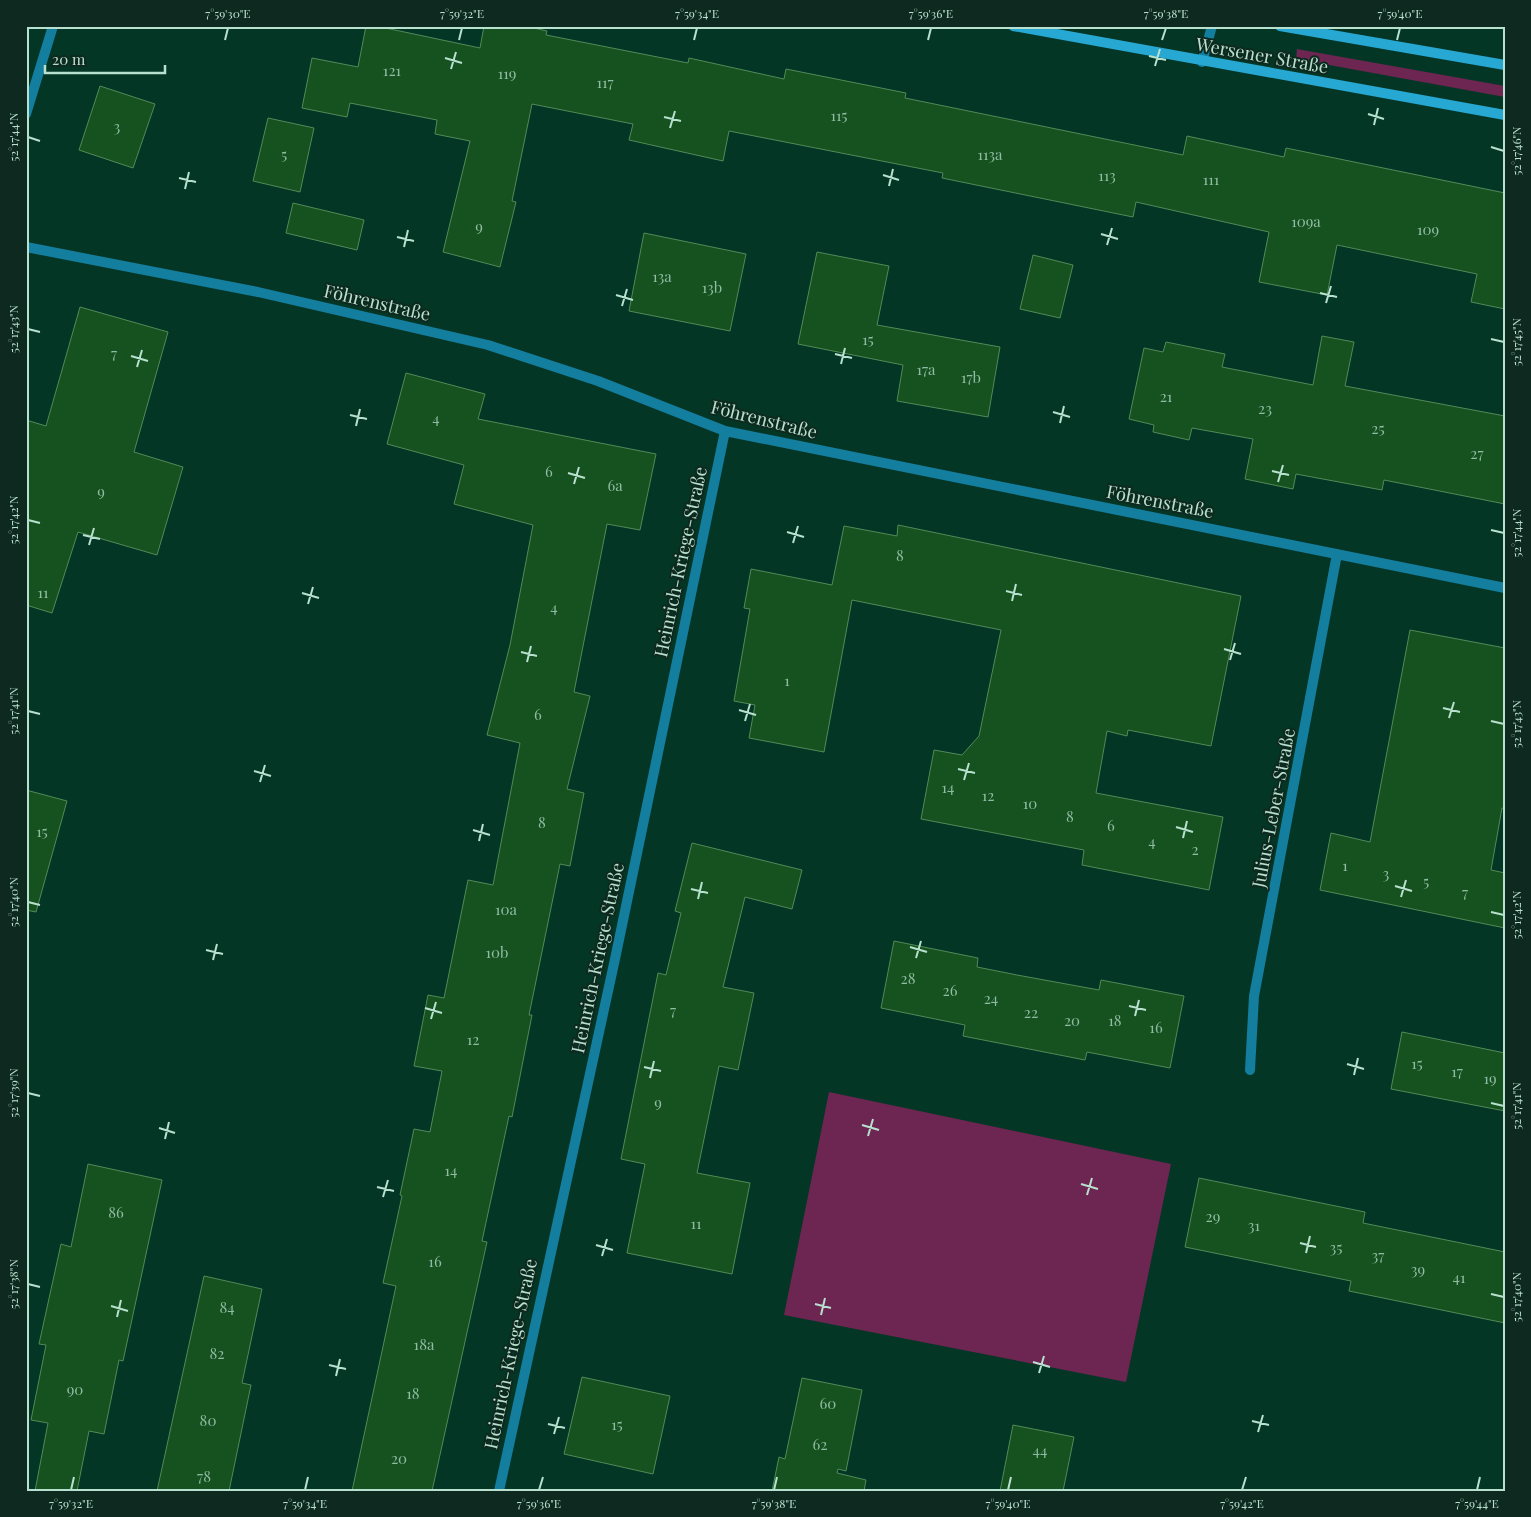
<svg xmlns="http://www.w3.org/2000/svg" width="1531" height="1517" viewBox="0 0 1531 1517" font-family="'Playfair Display',serif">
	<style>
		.green { fill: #6d2551 }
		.building { fill: #165120; stroke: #528a57 }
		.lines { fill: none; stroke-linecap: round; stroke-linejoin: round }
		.street { stroke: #147e9f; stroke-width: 10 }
		.secondary { stroke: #26a8d3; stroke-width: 10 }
		.ticks { fill: none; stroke: #b8e0ce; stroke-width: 2 }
		.labels { text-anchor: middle; stroke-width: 4; stroke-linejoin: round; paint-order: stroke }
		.number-label { font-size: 15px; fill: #90bca2 }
		.street-label { font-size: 18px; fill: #b8e0ce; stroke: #0e291f }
		.neatline { fill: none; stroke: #b8e0ce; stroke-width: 2 }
		.ticks-label { font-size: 12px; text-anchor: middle; fill: #b8e0ce }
	</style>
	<rect width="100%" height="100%" fill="#043626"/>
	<path class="green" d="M 1297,49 L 1505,86 L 1505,97 L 1296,59 Z
		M 829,1092 L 1171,1164 L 1126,1382 L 784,1315 Z"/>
	<path class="building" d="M 366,26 L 376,26 L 480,48 L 484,26 L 525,26 L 547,31 L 546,35 L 688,63 L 689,58 L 784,79 L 786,69 L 906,93 L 905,98 L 1183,155 L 1187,136 L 1284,157 L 1286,148 L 1505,193 L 1505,309 L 1471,302 L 1477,274 L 1337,245 L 1327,295 L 1259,282 L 1269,232 L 1136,202 L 1133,217 L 942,178 L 943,173 L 729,131 L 723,161 L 629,140 L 633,124 L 532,104 L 512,201 L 516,202 L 500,267 L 443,252 L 470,141 L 435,134 L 437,120 L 350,103 L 347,117 L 302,108 L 312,58 L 358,67 Z
		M 100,86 L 155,104 L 133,168 L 79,150 Z
		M 268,118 L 314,128 L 300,192 L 253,181 Z
		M 293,203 L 364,220 L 357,250 L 286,233 Z
		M 644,233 L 746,254 L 730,331 L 629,311 Z
		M 817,252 L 889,266 L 877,325 L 1000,347 L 988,417 L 897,401 L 903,365 L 798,344 Z
		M 1033,255 L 1073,265 L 1060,318 L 1020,309 Z
		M 80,307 L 168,332 L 134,452 L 183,467 L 157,555 L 78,532 L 52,613 L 26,605 L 26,420 L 46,426 Z
		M 1322,336 L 1354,342 L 1345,386 L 1505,416 L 1505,504 L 1384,480 L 1382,490 L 1296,474 L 1293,489 L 1245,479 L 1253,439 L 1192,428 L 1189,440 L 1153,432 L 1154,425 L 1129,419 L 1144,348 L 1163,352 L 1166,342 L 1225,354 L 1222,367 L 1313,385 Z
		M 406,373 L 485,394 L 478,419 L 656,454 L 640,530 L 607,524 L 574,692 L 590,696 L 567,789 L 584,793 L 570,866 L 560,864 L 529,1015 L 532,1015 L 512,1117 L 509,1116 L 482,1241 L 487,1242 L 432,1491 L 352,1491 L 396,1286 L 383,1283 L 402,1196 L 400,1195 L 414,1129 L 430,1132 L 442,1071 L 414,1066 L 428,995 L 444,998 L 468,880 L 493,885 L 520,743 L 487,735 L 510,645 L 533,525 L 454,504 L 464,465 L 387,444 Z
		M 898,525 L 1241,596 L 1211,746 L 1128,730 L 1127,736 L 1107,731 L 1096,793 L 1223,817 L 1209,890 L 1082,865 L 1084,850 L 921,819 L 934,750 L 962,755 L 979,736 L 1001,630 L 852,600 L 824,752 L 749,738 L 755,705 L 734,701 L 750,609 L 744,608 L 751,569 L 832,585 L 844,526 L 897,536 Z
		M 1410,630 L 1505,648 L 1505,809 L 1502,808 L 1491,870 L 1505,873 L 1505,928 L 1320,890 L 1331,833 L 1370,842 Z
		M 26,790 L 67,801 L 36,912 L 26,910 Z
		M 692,843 L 802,870 L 792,909 L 745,897 L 723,987 L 754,993 L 738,1070 L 719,1066 L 697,1173 L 750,1183 L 732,1274 L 627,1253 L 645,1164 L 621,1159 L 658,973 L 666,975 L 681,913 L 675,911 Z
		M 894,941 L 978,958 L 977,967 L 1017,975 L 1099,990 L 1101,980 L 1184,996 L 1170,1068 L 1087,1052 L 1085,1060 L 963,1036 L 965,1025 L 881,1008 Z
		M 1402,1032 L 1505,1053 L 1505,1111 L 1391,1089 Z
		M 88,1164 L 162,1180 L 123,1361 L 119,1360 L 104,1434 L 89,1431 L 77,1491 L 35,1491 L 48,1423 L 31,1420 L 46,1345 L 39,1344 L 61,1244 L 71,1247 Z
		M 1199,1178 L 1365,1212 L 1363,1223 L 1505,1252 L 1505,1323 L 1349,1291 L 1351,1281 L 1185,1247 Z
		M 204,1276 L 262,1289 L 242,1383 L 251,1385 L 229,1491 L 157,1491 Z
		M 582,1377 L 670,1396 L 653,1474 L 564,1454 Z
		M 802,1378 L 862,1390 L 846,1471 L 838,1469 L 837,1473 L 866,1480 L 864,1491 L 772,1491 L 779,1457 L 785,1459 Z
		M 1013,1425 L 1074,1437 L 1063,1491 L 1000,1491 Z"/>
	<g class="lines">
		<path class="street" d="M 1202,62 L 1212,26
			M 26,114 L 53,26
			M 26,247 L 258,292 L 488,345 L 598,381 L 725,431 L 1505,588
			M 1250,1070 L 1254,996 L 1337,554
			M 499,1491 L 615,959 L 725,431"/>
		<path class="secondary" d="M 1013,26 L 1505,115
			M 1280,26 L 1505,65"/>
	</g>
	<path class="ticks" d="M 225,40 L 228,28M 459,40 L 462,28M 694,40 L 697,28M 928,40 L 931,28M 1162,40 L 1166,28M 1397,40 L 1400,28M 1149,56 L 1166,60M 445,58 L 462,63M 1155,66 L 1160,49M 451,69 L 456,52M 1368,114 L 1384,119M 664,117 L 681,121M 1374,125 L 1378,108M 670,128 L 675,111M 28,137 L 40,141M 1491,147 L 1504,151M 883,175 L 899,180M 179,178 L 196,182M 889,186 L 893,169M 185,189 L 189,172M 1101,234 L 1118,239M 397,237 L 414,241M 1107,245 L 1112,228M 404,247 L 408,230M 1320,293 L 1337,297M 616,295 L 633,300M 1326,303 L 1331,286M 622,306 L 627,289M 28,329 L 40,332M 1491,339 L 1504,342M 835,354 L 852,358M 131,356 L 148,361M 841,364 L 845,348M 137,367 L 142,350M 1053,412 L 1070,417M 350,415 L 367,419M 1060,423 L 1064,406M 356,426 L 360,409M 1272,471 L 1289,475M 568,473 L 585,478M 1278,482 L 1283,465M 574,484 L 579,467M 28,520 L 40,523M 1491,530 L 1504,533M 787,532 L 804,537M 83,535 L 100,539M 793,543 L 798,526M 89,545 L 94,528M 1006,591 L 1022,595M 302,593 L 319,598M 1012,601 L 1016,584M 308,604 L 313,587M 1224,649 L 1241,654M 521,652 L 537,656M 1230,660 L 1235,643M 527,662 L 531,646M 1443,708 L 1460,712M 739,710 L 756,715M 28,711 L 40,714M 1449,718 L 1454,702M 745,721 L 750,704M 1491,721 L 1504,724M 958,769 L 975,773M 254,771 L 271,776M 964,780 L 969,763M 260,782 L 265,765M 1176,827 L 1193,832M 473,830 L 490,835M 1183,838 L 1187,821M 479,841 L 483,824M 1395,886 L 1412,891M 691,889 L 708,893M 1401,897 L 1406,880M 698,899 L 702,882M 28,902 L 40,905M 1491,912 L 1504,915M 910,947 L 927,952M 206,950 L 223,954M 916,958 L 921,941M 213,960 L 217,944M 1129,1006 L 1146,1010M 425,1008 L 442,1013M 1135,1016 L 1139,1000M 431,1019 L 436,1002M 1347,1064 L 1364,1069M 644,1067 L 661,1071M 1354,1075 L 1358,1058M 650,1078 L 654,1061M 28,1093 L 40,1096M 1491,1103 L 1504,1106M 862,1125 L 879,1130M 159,1128 L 175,1133M 868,1136 L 873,1119M 165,1139 L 169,1122M 1081,1184 L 1098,1189M 377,1187 L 394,1191M 1087,1195 L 1092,1178M 383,1197 L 388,1180M 1300,1243 L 1316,1247M 596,1245 L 613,1250M 1306,1253 L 1310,1236M 602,1256 L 607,1239M 28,1284 L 40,1287M 1491,1294 L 1504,1297M 815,1304 L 831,1308M 111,1306 L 128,1311M 821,1315 L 825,1298M 117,1317 L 121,1300M 1033,1362 L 1050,1367M 329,1365 L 346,1369M 1039,1373 L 1044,1356M 336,1376 L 340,1359M 1252,1421 L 1269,1425M 548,1424 L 565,1428M 1258,1432 L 1263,1415M 554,1434 L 559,1417M 71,1490 L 74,1477M 305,1490 L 308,1477M 539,1490 L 543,1477M 774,1490 L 777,1477M 1008,1490 L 1011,1477M 1242,1490 L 1246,1477M 1477,1490 L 1480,1477"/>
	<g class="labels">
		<g class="number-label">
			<text x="392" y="76">121</text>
			<text x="507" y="79">119</text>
			<text x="605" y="88">117</text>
			<text x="839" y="121">115</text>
			<text x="117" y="132">3</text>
			<text x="284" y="160">5</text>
			<text x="990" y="160">113a</text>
			<text x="1107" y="181">113</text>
			<text x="1211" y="185">111</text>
			<text x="1306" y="227">109a</text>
			<text x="479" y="232">9</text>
			<text x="1428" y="235">109</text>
			<text x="662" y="282">13a</text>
			<text x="712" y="293">13b</text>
			<text x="868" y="345">15</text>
			<text x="114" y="359">7</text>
			<text x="926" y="375">17a</text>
			<text x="971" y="383">17b</text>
			<text x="1166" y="402">21</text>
			<text x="1265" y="414">23</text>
			<text x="436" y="424">4</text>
			<text x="1378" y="434">25</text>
			<text x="1477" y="459">27</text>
			<text x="549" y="477">6</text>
			<text x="615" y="491">6a</text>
			<text x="101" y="497">9</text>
			<text x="900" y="561">8</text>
			<text x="43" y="598">11</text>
			<text x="554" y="613">4</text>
			<text x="787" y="686">1</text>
			<text x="538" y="720">6</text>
			<text x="948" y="793">14</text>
			<text x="988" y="801">12</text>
			<text x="1030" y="809">10</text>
			<text x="1070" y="822">8</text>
			<text x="542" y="828">8</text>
			<text x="1111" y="831">6</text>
			<text x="42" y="837">15</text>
			<text x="1152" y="847">4</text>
			<text x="1195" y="855">2</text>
			<text x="1345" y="871">1</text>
			<text x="1386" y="879">3</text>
			<text x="1426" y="887">5</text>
			<text x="1465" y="898">7</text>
			<text x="506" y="915">10a</text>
			<text x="497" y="958">10b</text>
			<text x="908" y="984">28</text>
			<text x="950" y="996">26</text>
			<text x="991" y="1004">24</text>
			<text x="673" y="1016">7</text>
			<text x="1031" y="1018">22</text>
			<text x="1072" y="1026">20</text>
			<text x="1115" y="1026">18</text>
			<text x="1156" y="1033">16</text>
			<text x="473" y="1045">12</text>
			<text x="1417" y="1069">15</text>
			<text x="1457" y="1077">17</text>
			<text x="1490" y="1084">19</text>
			<text x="658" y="1108">9</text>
			<text x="451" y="1176">14</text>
			<text x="116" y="1218">86</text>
			<text x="1213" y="1222">29</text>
			<text x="696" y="1229">11</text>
			<text x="1254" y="1231">31</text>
			<text x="1336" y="1253">35</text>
			<text x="1378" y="1261">37</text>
			<text x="435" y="1267">16</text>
			<text x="1418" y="1275">39</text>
			<text x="1459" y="1283">41</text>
			<text x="227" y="1313">84</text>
			<text x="424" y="1350">18a</text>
			<text x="217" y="1359">82</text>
			<text x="75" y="1395">90</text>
			<text x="413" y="1399">18</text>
			<text x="828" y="1409">60</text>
			<text x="208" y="1426">80</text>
			<text x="617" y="1430">15</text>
			<text x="820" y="1450">62</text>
			<text x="1040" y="1456">44</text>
			<text x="399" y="1464">20</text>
			<text x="204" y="1482">78</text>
		</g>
		<g class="street-label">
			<text transform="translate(1262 56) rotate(10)" y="6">Wersener Straße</text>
			<text transform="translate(377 303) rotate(13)" y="6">Föhrenstraße</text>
			<text transform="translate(764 420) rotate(14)" y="6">Föhrenstraße</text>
			<text transform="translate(1160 502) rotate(11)" y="6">Föhrenstraße</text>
			<text transform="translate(681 562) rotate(-78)" y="6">Heinrich-Kriege-Straße</text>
			<text transform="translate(1274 808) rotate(-79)" y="6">Julius-Leber-Straße</text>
			<text transform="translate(598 958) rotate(-78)" y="6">Heinrich-Kriege-Straße</text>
			<text transform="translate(511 1354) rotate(-78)" y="6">Heinrich-Kriege-Straße</text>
		</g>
	</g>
	<rect width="1531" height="1517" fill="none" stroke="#0e291f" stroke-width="55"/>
	<path d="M45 65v8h120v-8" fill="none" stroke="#b8e0ce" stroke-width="2.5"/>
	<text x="52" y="65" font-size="15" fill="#b8e0ce" stroke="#0e291f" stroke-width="4" paint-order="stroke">20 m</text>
	<rect x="28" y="28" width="1476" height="1462" class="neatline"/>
	<g class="ticks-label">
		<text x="228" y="18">7°59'30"E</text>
		<text x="462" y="18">7°59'32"E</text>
		<text x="697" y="18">7°59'34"E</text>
		<text x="931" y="18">7°59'36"E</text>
		<text x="1166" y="18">7°59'38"E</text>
		<text x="1400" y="18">7°59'40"E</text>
		<text transform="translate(14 137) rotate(-90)" y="4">52°17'44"N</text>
		<text transform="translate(1517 151) rotate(-90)" y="4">52°17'46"N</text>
		<text transform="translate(14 329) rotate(-90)" y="4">52°17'43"N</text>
		<text transform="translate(1517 342) rotate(-90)" y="4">52°17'45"N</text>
		<text transform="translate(14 520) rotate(-90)" y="4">52°17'42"N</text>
		<text transform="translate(1517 533) rotate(-90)" y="4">52°17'44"N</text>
		<text transform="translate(14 711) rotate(-90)" y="4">52°17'41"N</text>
		<text transform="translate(1517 724) rotate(-90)" y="4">52°17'43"N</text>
		<text transform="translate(14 902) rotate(-90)" y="4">52°17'40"N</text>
		<text transform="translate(1517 915) rotate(-90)" y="4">52°17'42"N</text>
		<text transform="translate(14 1093) rotate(-90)" y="4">52°17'39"N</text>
		<text transform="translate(1517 1106) rotate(-90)" y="4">52°17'41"N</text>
		<text transform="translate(14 1284) rotate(-90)" y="4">52°17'38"N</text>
		<text transform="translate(1517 1297) rotate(-90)" y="4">52°17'40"N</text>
		<text x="71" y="1508">7°59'32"E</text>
		<text x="305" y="1508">7°59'34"E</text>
		<text x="539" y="1508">7°59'36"E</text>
		<text x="774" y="1508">7°59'38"E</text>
		<text x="1008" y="1508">7°59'40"E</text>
		<text x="1242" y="1508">7°59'42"E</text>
		<text x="1477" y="1508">7°59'44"E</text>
	</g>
</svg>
